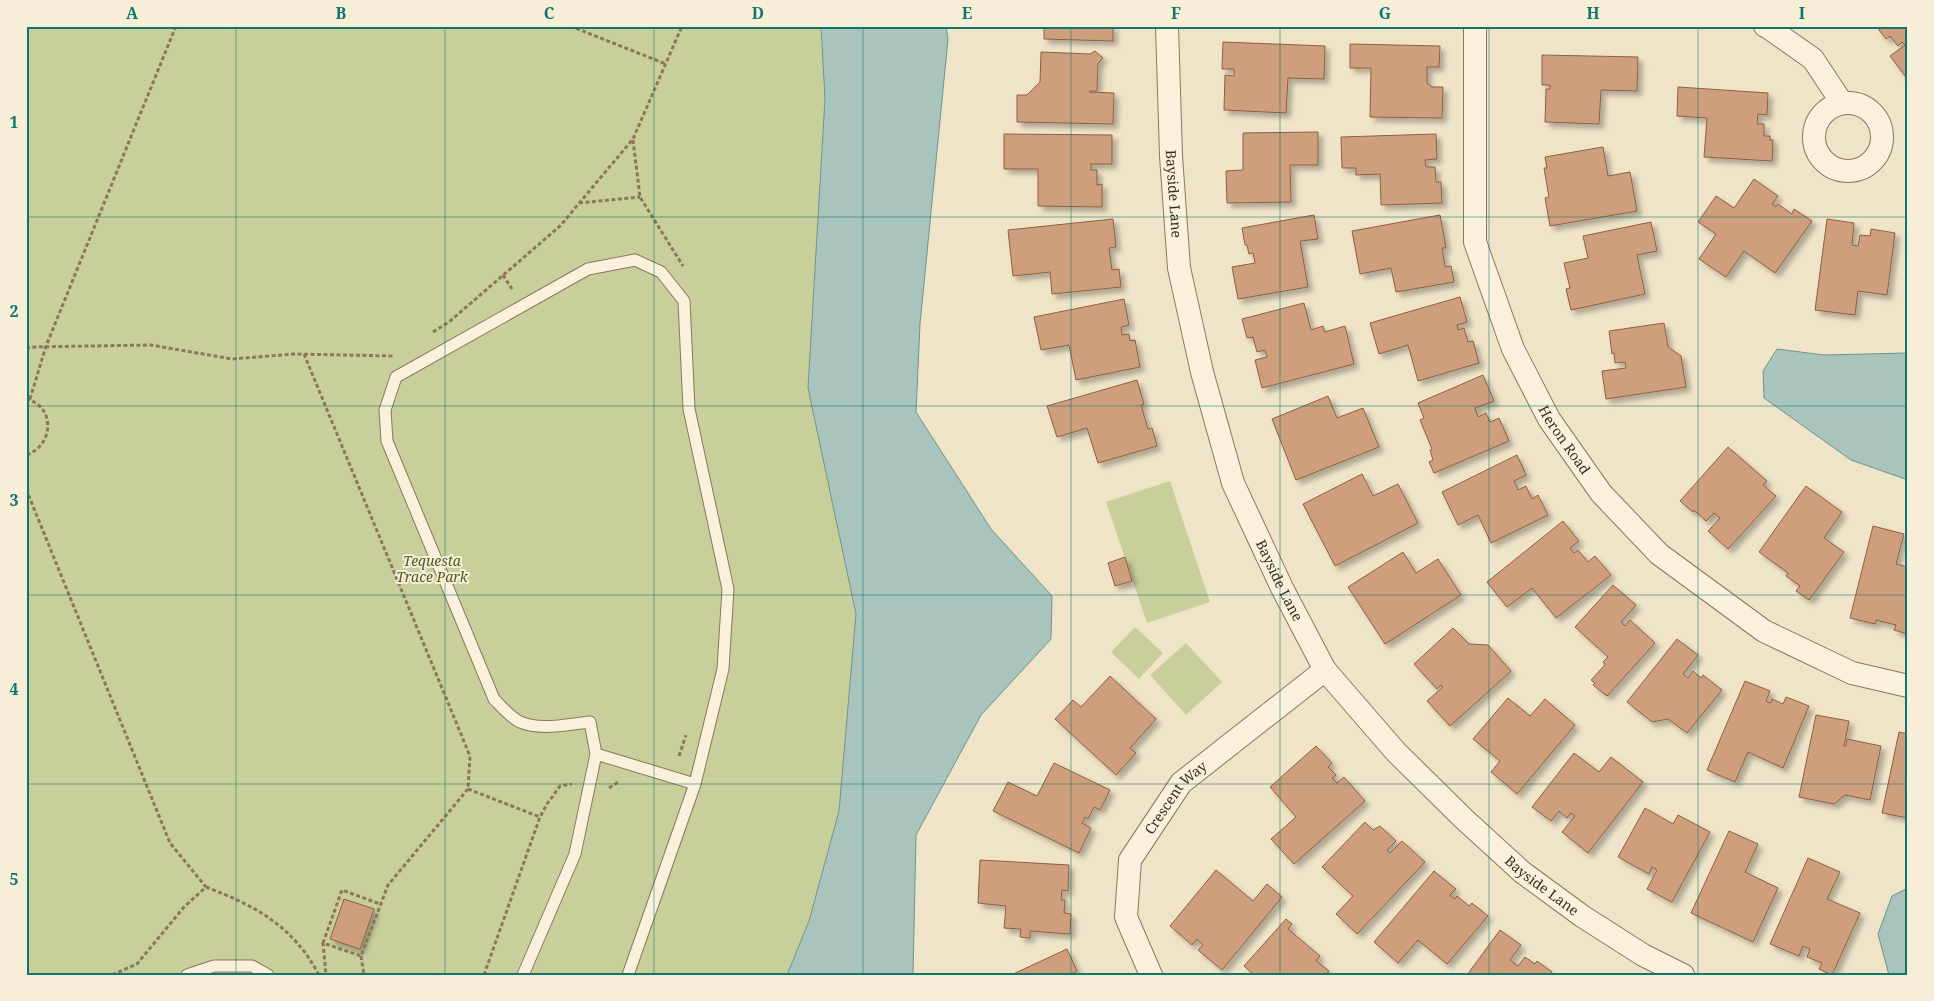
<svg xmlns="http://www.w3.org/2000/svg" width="1934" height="1001" viewBox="0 0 1934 1001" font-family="'Noto Serif',serif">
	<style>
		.green { fill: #c9cf9b }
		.water { fill: #a9c4bc; stroke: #6f938a }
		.building { fill: #cf9f7d; stroke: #8d5f41; filter: url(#shadow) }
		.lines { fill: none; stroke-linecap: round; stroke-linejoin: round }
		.lane-casing { stroke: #8d765c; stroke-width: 13 }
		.street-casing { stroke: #8d765c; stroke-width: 24 }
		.path { stroke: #8d765c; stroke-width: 3; stroke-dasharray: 4 2.5; stroke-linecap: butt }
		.lane { stroke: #faf1dc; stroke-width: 11 }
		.street { stroke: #faf1dc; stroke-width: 22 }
		.grid { fill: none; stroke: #0f766e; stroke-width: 1; stroke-opacity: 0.55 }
		.labels { text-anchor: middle; stroke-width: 4; stroke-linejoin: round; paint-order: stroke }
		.street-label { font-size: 14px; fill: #3d2e20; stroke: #f7eed8 }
		.park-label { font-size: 14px; font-style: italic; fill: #4d5a26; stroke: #f7eed8 }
		.neatline { fill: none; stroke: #0f766e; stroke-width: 2 }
		.grid-label { font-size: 16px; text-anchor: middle; font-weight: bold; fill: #0f766e }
	</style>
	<defs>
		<filter id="shadow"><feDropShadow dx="4.5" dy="4.5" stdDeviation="2.5" flood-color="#0004"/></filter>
	</defs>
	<rect width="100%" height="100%" fill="#f0e4c8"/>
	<path class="green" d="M 26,26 L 821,26 L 825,98 L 808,388 L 856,614 L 839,811 L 809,921 L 787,975 L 26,975 Z
		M 1170,481 L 1210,602 L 1147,623 L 1106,502 Z
		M 1135,627 L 1163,653 L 1139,679 L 1111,652 Z
		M 1186,643 L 1222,682 L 1186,715 L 1150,675 Z"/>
	<path class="water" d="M 821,26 L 946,26 L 948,39 L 920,324 L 916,412 L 991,529 L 1052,596 L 1051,639 L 981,715 L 916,835 L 913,975 L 787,975 L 809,921 L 839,811 L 856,614 L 808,388 L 825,99 Z
		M 1777,349 L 1824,355 L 1908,353 L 1908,480 L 1851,460 L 1764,398 L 1763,371 Z
		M 1908,888 L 1908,975 L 1889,975 L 1878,934 L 1892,896 Z"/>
	<path class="building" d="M 1044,26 L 1113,26 L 1113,41 L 1044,39 Z
		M 1876,26 L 1908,26 L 1908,80 L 1890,56 L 1905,45 L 1902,42 L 1898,46 L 1890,36 L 1886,39 Z
		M 1223,42 L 1325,46 L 1324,79 L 1288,78 L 1286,113 L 1224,110 L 1225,75 L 1234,76 L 1234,69 L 1222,69 Z
		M 1350,44 L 1440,46 L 1439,67 L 1427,67 L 1427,83 L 1432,87 L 1443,87 L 1442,118 L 1370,117 L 1371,68 L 1350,68 Z
		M 1095,51 L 1103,58 L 1098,63 L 1097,91 L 1090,91 L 1089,92 L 1114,93 L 1113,124 L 1017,122 L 1017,95 L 1027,95 L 1040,82 L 1041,52 L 1090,54 Z
		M 1542,55 L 1638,57 L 1637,91 L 1601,90 L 1599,124 L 1545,122 L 1546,89 L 1550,89 L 1550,85 L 1542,85 Z
		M 1678,87 L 1768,93 L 1767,115 L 1758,114 L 1757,124 L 1764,124 L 1764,136 L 1770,136 L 1770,140 L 1773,140 L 1772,161 L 1704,157 L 1707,118 L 1677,116 Z
		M 1318,132 L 1318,165 L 1290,165 L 1291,202 L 1227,203 L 1226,171 L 1243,170 L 1243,133 Z
		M 1004,134 L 1112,135 L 1112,164 L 1091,164 L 1091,170 L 1097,170 L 1097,185 L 1102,184 L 1102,207 L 1038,206 L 1038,169 L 1004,169 Z
		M 1436,134 L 1437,159 L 1425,160 L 1426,167 L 1435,167 L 1436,182 L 1441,182 L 1442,203 L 1381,205 L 1380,174 L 1356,175 L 1356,168 L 1342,168 L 1341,137 Z
		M 1603,147 L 1608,176 L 1630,172 L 1637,211 L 1550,226 L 1545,198 L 1549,197 L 1544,168 L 1547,168 L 1545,157 Z
		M 1754,179 L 1778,196 L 1772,204 L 1776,207 L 1778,204 L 1792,214 L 1794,209 L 1812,221 L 1775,273 L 1744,251 L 1726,277 L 1699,259 L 1716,234 L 1698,222 L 1716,196 L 1734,208 Z
		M 1314,215 L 1318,239 L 1300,241 L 1308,287 L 1238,299 L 1232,267 L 1255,263 L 1253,253 L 1249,254 L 1247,245 L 1245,245 L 1242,228 Z
		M 1440,215 L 1446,248 L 1442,248 L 1445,267 L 1451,266 L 1454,282 L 1396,292 L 1391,268 L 1360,274 L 1352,231 Z
		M 1113,219 L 1116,247 L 1109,248 L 1112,270 L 1119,269 L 1121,287 L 1052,294 L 1050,272 L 1013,276 L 1008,230 Z
		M 1827,219 L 1854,223 L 1852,245 L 1858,246 L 1860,235 L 1870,236 L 1871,229 L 1895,233 L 1887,295 L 1858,291 L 1855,315 L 1815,310 Z
		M 1651,222 L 1657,251 L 1637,255 L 1645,294 L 1571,310 L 1566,289 L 1570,288 L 1564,263 L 1588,258 L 1583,236 Z
		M 1460,297 L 1467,322 L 1457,325 L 1458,330 L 1464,328 L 1468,342 L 1473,341 L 1479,363 L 1418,381 L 1408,345 L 1379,354 L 1370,323 Z
		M 1124,299 L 1129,325 L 1121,327 L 1122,335 L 1129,334 L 1130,341 L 1135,340 L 1140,367 L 1076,380 L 1069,345 L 1041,350 L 1034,317 Z
		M 1304,303 L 1311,330 L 1323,326 L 1325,332 L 1345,326 L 1354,364 L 1262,388 L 1255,360 L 1267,357 L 1265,350 L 1257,352 L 1253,337 L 1247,338 L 1242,319 Z
		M 1664,323 L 1668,347 L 1681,356 L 1686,387 L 1606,399 L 1602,371 L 1626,368 L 1625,362 L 1615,363 L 1614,353 L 1612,354 L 1609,331 Z
		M 1483,375 L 1494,401 L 1475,408 L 1478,417 L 1486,413 L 1490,422 L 1499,418 L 1509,441 L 1434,473 L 1429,462 L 1433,460 L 1430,450 L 1432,449 L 1420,420 L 1424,418 L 1418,403 Z
		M 1137,380 L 1144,404 L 1141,405 L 1148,429 L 1152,428 L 1157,446 L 1098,463 L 1087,428 L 1057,437 L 1047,406 Z
		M 1328,396 L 1337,418 L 1363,408 L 1379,447 L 1296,480 L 1272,419 Z
		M 1728,447 L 1767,481 L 1763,485 L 1776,496 L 1728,549 L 1708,531 L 1720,518 L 1714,513 L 1706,521 L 1694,510 L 1693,512 L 1680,501 Z
		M 1517,455 L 1526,475 L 1514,481 L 1518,490 L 1526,486 L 1532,499 L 1538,495 L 1548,515 L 1491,543 L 1478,515 L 1458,525 L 1442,492 Z
		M 1362,474 L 1373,496 L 1398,484 L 1418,523 L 1335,566 L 1303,504 Z
		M 1806,486 L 1842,512 L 1824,538 L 1844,552 L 1809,600 L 1796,591 L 1800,586 L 1786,576 L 1788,573 L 1759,552 Z
		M 1563,521 L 1579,541 L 1570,548 L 1574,553 L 1578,550 L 1588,562 L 1595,556 L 1611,575 L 1556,618 L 1532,588 L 1507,607 L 1487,582 Z
		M 1873,526 L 1904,534 L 1896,564 L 1908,567 L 1908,634 L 1894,630 L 1896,625 L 1876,620 L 1875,624 L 1850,618 Z
		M 1403,552 L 1416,573 L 1438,559 L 1461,595 L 1385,644 L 1348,587 Z
		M 1125,557 L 1132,581 L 1115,586 L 1108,563 Z
		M 1613,585 L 1636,605 L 1621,622 L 1625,626 L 1630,620 L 1655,643 L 1607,696 L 1593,685 L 1595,683 L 1591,680 L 1605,665 L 1603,662 L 1608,657 L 1575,627 Z
		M 1453,628 L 1469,644 L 1488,645 L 1511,671 L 1450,726 L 1427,701 L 1443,687 L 1441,685 L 1437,689 L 1414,664 Z
		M 1677,639 L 1698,655 L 1683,674 L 1688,678 L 1693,671 L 1701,678 L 1703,675 L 1722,690 L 1687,733 L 1668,719 L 1652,722 L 1627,702 Z
		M 1110,676 L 1156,719 L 1130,748 L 1136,753 L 1116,775 L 1055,719 L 1073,700 L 1081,707 Z
		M 1745,681 L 1770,691 L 1766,701 L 1771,703 L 1772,699 L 1783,704 L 1786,697 L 1809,706 L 1783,768 L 1748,752 L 1735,782 L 1707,770 Z
		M 1508,698 L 1530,716 L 1545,699 L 1575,725 L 1517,794 L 1491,772 L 1500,761 L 1473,739 Z
		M 1816,715 L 1849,721 L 1844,746 L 1846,746 L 1847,739 L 1881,746 L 1870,800 L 1845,795 L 1834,804 L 1799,797 Z
		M 1899,732 L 1908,734 L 1908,818 L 1882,813 Z
		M 1316,746 L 1332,763 L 1328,767 L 1336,775 L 1332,778 L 1337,783 L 1344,777 L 1365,801 L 1294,864 L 1271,839 L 1296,817 L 1270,787 Z
		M 1574,753 L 1599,772 L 1611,757 L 1643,782 L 1588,853 L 1562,832 L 1575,816 L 1571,813 L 1567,818 L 1559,811 L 1551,821 L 1532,807 Z
		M 1054,763 L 1110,790 L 1100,810 L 1094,807 L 1088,819 L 1085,817 L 1082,823 L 1091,828 L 1079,853 L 993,811 L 1008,782 L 1037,796 Z
		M 1645,808 L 1673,824 L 1678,815 L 1710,832 L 1672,902 L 1647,889 L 1657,870 L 1652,867 L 1649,874 L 1618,857 Z
		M 1365,822 L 1373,830 L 1380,826 L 1396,841 L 1387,850 L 1390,853 L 1402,841 L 1425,862 L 1357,934 L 1336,914 L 1353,896 L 1322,867 Z
		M 1729,831 L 1758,844 L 1745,872 L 1778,888 L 1753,942 L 1691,913 Z
		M 1808,858 L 1840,872 L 1827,899 L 1860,913 L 1832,975 L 1819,969 L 1822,963 L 1807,957 L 1810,949 L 1803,946 L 1799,956 L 1770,944 Z
		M 980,860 L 1069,865 L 1068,891 L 1062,890 L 1061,900 L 1065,900 L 1064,913 L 1071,914 L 1070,934 L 1030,931 L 1030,938 L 1020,937 L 1021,929 L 1004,928 L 1006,906 L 978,903 Z
		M 1216,870 L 1253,901 L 1267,884 L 1282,897 L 1222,970 L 1198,950 L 1203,945 L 1197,939 L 1192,945 L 1170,926 Z
		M 1434,871 L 1456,889 L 1450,895 L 1455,899 L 1457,896 L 1469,906 L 1472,903 L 1488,916 L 1447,964 L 1418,940 L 1398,963 L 1374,942 Z
		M 344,899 L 374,909 L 360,949 L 330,939 Z
		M 1286,919 L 1292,924 L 1288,929 L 1320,956 L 1316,961 L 1329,971 L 1326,975 L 1254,975 L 1244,966 Z
		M 1500,930 L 1521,945 L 1510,960 L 1518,966 L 1525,957 L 1535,964 L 1537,961 L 1552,972 L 1550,975 L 1467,975 Z
		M 1067,949 L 1077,971 L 1069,975 L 1011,975 Z"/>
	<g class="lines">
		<defs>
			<path id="lane" d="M 596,754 L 695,784
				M 187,975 L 214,966 L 252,966 L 268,975
				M 523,975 L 575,854 L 596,754 L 590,722 C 568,724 541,731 520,722 C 510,717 502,707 494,699 L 387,441 L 385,410 L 396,377 L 588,269 L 635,260 L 661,272 L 684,301 L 689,409 L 728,589 L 723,669 L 695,784 L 628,975"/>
			<g id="street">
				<path id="s1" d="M 1167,26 L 1171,156 L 1179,268 L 1202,372 L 1233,483 L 1282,588 L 1325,670 L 1396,752 L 1464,819 L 1522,872 L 1582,916 L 1643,955 L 1683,975"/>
				<path id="s2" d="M 1475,26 L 1475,242 L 1513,349 L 1549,419 L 1601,493 L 1659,554 L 1764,631 L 1852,673 L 1908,686"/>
				<path d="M 1765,26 L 1769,28 L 1813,59 L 1842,103"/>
				<circle cx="1848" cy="137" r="34"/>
				<path id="s3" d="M 1151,975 L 1126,917 L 1130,860 L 1181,783 L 1325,670"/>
			</g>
		</defs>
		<use href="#lane" class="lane-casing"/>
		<use href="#street" class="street-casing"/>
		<path class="path" d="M 570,26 L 666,64
			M 633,140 L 640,197 L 683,266
			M 579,203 L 640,197
			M 503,275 L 512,289
			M 433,332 L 449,322 L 560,226 L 633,139 L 682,26
			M 26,348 L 31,347 L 151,345 L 232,359 L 295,354 L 394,356
			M 304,354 L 470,756 L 468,789 L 388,885 L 361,956 L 323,943 L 326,975
			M 26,399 C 56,406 54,446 26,455
			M 30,399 L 46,346 L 176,26
			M 26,489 L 170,843 L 206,887 L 184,907 L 137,964 L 112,975
			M 679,756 L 686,735
			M 609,788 L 620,781
			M 468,789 L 540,817
			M 206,887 C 256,906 293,926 319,975
			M 323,943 L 342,890 L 380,904
			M 361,956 L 364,975
			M 484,975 L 540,817 L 547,804 L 560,786 L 572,784"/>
		<use href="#lane" class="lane"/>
		<use href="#street" class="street"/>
	</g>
	<path class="grid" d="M 236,26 L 236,975M 445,26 L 445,975M 654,26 L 654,975M 863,26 L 863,975M 1071,26 L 1071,975M 1280,26 L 1280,975M 1489,26 L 1489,975M 1698,26 L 1698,975M 26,217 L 1908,217M 26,406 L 1908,406M 26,595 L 1908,595M 26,784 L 1908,784"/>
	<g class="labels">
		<g class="street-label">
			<text dy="5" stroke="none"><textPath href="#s1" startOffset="168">Bayside Lane</textPath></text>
			<text dy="5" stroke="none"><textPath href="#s2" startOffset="434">Heron Road</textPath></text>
			<text dy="5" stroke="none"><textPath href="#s1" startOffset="572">Bayside Lane</textPath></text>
			<text dy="5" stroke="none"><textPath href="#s3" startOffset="198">Crescent Way</textPath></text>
			<text dy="5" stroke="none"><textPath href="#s1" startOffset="979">Bayside Lane</textPath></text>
		</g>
		<g class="park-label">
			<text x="432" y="566">Tequesta<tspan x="432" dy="16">Trace Park</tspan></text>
		</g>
	</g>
	<rect width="1934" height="1001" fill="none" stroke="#f7eed8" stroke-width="55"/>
	<rect x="28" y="28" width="1878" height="946" class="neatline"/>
	<g class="grid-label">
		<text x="132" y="19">A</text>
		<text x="341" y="19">B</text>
		<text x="549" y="19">C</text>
		<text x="758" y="19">D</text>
		<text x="967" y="19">E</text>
		<text x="1176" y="19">F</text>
		<text x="1385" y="19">G</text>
		<text x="1593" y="19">H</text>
		<text x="1802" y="19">I</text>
		<text x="14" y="128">1</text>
		<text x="14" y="317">2</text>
		<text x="14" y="506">3</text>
		<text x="14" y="695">4</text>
		<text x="14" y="885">5</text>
	</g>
</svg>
